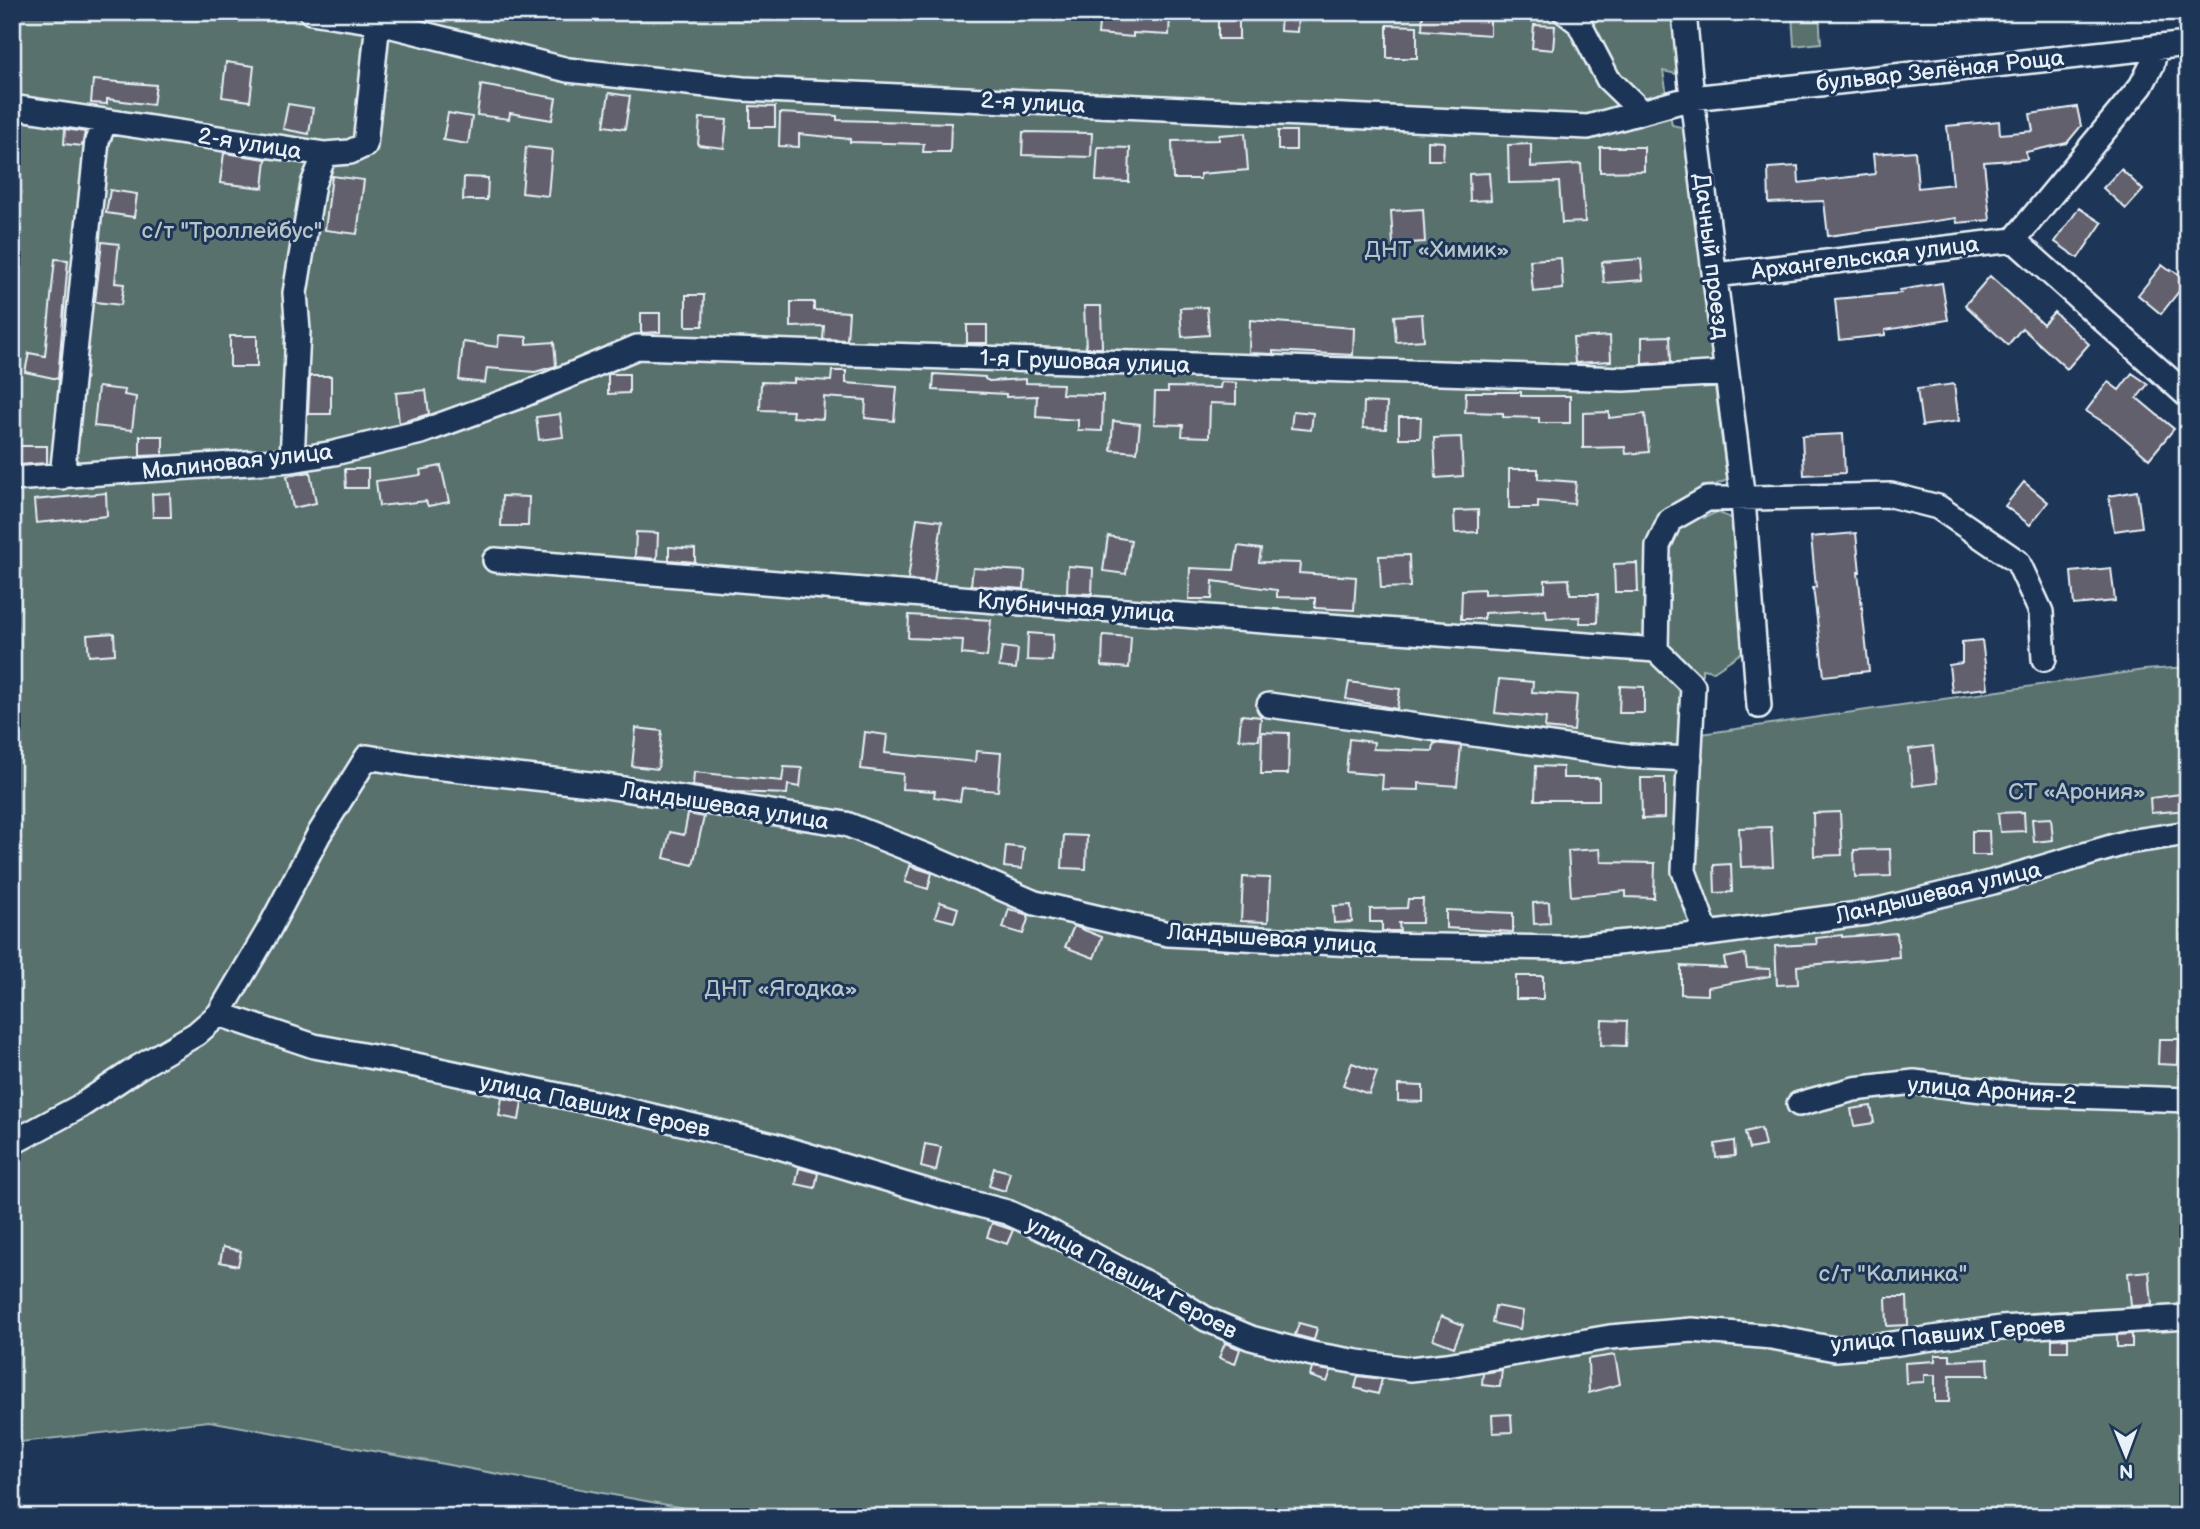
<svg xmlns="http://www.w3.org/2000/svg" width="2200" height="1529" viewBox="0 0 2200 1529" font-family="'Balsamiq Sans',sans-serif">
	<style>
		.green { fill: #58716d; stroke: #a0b1b2; stroke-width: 2 }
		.building { fill: #63616d; stroke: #e8f1f8; stroke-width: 2 }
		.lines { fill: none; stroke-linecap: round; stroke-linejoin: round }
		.street-casing { stroke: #e8f1f8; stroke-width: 28 }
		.street { stroke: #1d3557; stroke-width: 23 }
		.rail { stroke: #e8f1f8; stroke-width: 5; stroke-dasharray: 10 5; stroke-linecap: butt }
		.labels { text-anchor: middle; stroke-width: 6; stroke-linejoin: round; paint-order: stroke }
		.street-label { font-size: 23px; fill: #e8f1f8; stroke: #1d3557 }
		.park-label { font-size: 23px; fill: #b6c4c7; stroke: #1d3557 }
	</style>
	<rect width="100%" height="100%" fill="#1d3557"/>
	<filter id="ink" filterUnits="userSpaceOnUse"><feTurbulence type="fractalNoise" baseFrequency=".0143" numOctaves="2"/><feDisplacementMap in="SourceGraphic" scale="14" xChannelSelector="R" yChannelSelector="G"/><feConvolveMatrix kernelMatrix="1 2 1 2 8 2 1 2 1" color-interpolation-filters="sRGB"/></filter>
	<g filter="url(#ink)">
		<path class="green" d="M 12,12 L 1684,12 L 1686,76 L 1663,71 L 1672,125 L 1694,130 L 1717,358 L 1708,364 L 1694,386 L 1715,386 L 1727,480 L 1715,485 L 1703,486 L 1704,518 L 1717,512 L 1731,518 L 1744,651 L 1714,671 L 1702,669 L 1701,734 L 2144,670 L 2188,667 L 2188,1517 L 733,1517 L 209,1421 L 12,1443 Z
			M 1819,12 L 1821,43 L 1794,46 L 1792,14 Z"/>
		<path class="building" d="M 1140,12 L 1170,12 L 1169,35 L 1133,33 L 1133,37 L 1098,34 L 1100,13 L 1140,16 Z
			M 1218,12 L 1239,12 L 1239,39 L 1218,39 Z
			M 1281,12 L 1298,12 L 1297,32 L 1280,31 Z
			M 1423,12 L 1490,13 L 1490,35 L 1422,30 Z
			M 1387,25 L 1417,26 L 1417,58 L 1387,58 Z
			M 1534,25 L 1555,26 L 1553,50 L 1532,48 Z
			M 226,62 L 254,66 L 250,101 L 222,97 Z
			M 93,80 L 156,85 L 153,105 L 107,99 L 107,104 L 91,103 Z
			M 481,85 L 556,98 L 552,120 L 510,113 L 509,119 L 477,115 Z
			M 609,93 L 630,96 L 625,129 L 604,126 Z
			M 288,104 L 313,108 L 309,134 L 283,129 Z
			M 750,106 L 775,107 L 775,127 L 750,127 Z
			M 2077,107 L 2081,126 L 2067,143 L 2026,152 L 2027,159 L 1984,162 L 1990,220 L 1957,223 L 1956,218 L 1828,236 L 1824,201 L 1769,203 L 1768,168 L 1798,166 L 1799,183 L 1875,174 L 1873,154 L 1915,151 L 1918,188 L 1953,184 L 1947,126 L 1999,121 L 2000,134 L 2033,131 L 2030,114 Z
			M 448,113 L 472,117 L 468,144 L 443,140 Z
			M 780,113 L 837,116 L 837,120 L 951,123 L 950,152 L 923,152 L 924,144 L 850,142 L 850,139 L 799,134 L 799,147 L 779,146 Z
			M 700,118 L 727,120 L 724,148 L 698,145 Z
			M 65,129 L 85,132 L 82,146 L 64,144 Z
			M 1278,131 L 1296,131 L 1296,150 L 1278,150 Z
			M 1023,132 L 1092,133 L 1091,157 L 1022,155 Z
			M 1245,133 L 1248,170 L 1200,174 L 1200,179 L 1173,179 L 1172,141 L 1219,140 L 1219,135 Z
			M 1428,141 L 1444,142 L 1443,160 L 1428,160 Z
			M 1531,144 L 1531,167 L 1581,164 L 1585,222 L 1562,223 L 1559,182 L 1509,183 L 1508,145 Z
			M 526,147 L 552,150 L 548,196 L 522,193 Z
			M 1098,147 L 1130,148 L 1129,182 L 1096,181 Z
			M 1600,147 L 1644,147 L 1644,171 L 1600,172 Z
			M 224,153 L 266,159 L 263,188 L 220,183 Z
			M 2121,169 L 2143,190 L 2126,209 L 2103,188 Z
			M 1489,173 L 1491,200 L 1470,201 L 1469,174 Z
			M 332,176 L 364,180 L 357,234 L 325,230 Z
			M 464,177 L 488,178 L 487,200 L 463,200 Z
			M 110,190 L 137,194 L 134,217 L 106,213 Z
			M 2079,208 L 2102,223 L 2078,258 L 2055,242 Z
			M 1423,209 L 1425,242 L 1393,244 L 1391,211 Z
			M 102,242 L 119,244 L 115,283 L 124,284 L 121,305 L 95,302 Z
			M 1561,258 L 1563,289 L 1533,292 L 1530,260 Z
			M 55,259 L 68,260 L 58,379 L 25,372 L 29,353 L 45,356 Z
			M 1641,259 L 1643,280 L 1604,283 L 1602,262 Z
			M 2162,265 L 2170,271 L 2171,269 L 2187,281 L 2161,314 L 2138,295 Z
			M 1990,276 L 2043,324 L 2054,312 L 2089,344 L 2067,369 L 2022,328 L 2008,345 L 1965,305 Z
			M 1942,283 L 1948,320 L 1885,330 L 1885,335 L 1839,340 L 1835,299 L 1901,293 L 1900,290 Z
			M 686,295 L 704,295 L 703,326 L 686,326 Z
			M 791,302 L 814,302 L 814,310 L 849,312 L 847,340 L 823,339 L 824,326 L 791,327 Z
			M 1084,306 L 1101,306 L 1102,348 L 1086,348 Z
			M 1207,307 L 1209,335 L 1182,337 L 1180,308 Z
			M 641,313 L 660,313 L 660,332 L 641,333 Z
			M 1422,314 L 1424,340 L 1396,342 L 1394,316 Z
			M 1250,320 L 1354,328 L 1353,355 L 1273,351 L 1273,354 L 1249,353 Z
			M 967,325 L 987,325 L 987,343 L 967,343 Z
			M 499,335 L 527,337 L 527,344 L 554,342 L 556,366 L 535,372 L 487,368 L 485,383 L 459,380 L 463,342 L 498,347 Z
			M 230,336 L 257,336 L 257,367 L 230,367 Z
			M 1610,336 L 1611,361 L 1575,363 L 1573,338 Z
			M 1670,336 L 1671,362 L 1642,364 L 1642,337 Z
			M 832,371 L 846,371 L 846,383 L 897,387 L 894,421 L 865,418 L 866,400 L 824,397 L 823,419 L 792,417 L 793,411 L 760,410 L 761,382 L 794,383 L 794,379 L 831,381 Z
			M 2132,373 L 2148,384 L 2137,398 L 2174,429 L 2149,459 L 2114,429 L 2086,411 L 2108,382 L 2119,390 Z
			M 608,374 L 629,374 L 629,393 L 608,394 Z
			M 934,374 L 985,377 L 985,379 L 989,381 L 1026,379 L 1026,383 L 1063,384 L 1062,394 L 1103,395 L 1102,431 L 1078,430 L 1078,420 L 1036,417 L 1037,396 L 1006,397 L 1006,394 L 933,390 Z
			M 310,376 L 331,376 L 331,414 L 308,414 Z
			M 1221,382 L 1236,383 L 1236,404 L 1210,403 L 1209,437 L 1182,436 L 1183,425 L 1154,424 L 1155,392 L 1168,392 L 1168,387 L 1220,388 Z
			M 1954,384 L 1959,421 L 1922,426 L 1917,389 Z
			M 98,387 L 125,390 L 124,395 L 136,397 L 132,430 L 94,426 Z
			M 426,390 L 429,414 L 399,423 L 396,393 Z
			M 1466,392 L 1521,392 L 1521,396 L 1570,396 L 1570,423 L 1539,423 L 1539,418 L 1503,417 L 1503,413 L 1465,412 Z
			M 1364,402 L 1387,403 L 1386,429 L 1363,428 Z
			M 1293,411 L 1313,413 L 1311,430 L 1291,428 Z
			M 1609,412 L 1609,418 L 1645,414 L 1649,452 L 1626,454 L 1625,447 L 1583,448 L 1583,413 Z
			M 560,414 L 563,437 L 539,440 L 536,417 Z
			M 1399,417 L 1421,417 L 1420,438 L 1399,438 Z
			M 1113,421 L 1140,424 L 1137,452 L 1111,450 Z
			M 1843,434 L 1845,473 L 1804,475 L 1802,436 Z
			M 140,436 L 163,436 L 163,455 L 140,456 Z
			M 1461,437 L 1463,476 L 1436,478 L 1434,438 Z
			M 18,446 L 47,446 L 47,463 L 18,465 Z
			M 441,466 L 449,502 L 428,506 L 426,501 L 379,506 L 376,481 L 421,475 L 420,470 Z
			M 345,469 L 368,469 L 368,488 L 346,488 Z
			M 1509,469 L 1538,469 L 1538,479 L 1576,482 L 1574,504 L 1538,501 L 1538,508 L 1509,508 Z
			M 310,472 L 316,503 L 293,508 L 287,476 Z
			M 2024,482 L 2048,502 L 2030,525 L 2005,506 Z
			M 2137,491 L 2142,527 L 2114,531 L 2109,496 Z
			M 106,493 L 107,516 L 36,523 L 34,500 Z
			M 170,493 L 171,517 L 153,517 L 152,494 Z
			M 502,496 L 529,497 L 528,526 L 501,526 Z
			M 1478,510 L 1478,532 L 1455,533 L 1454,511 Z
			M 917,518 L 942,521 L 934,582 L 908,580 Z
			M 636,532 L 658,533 L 657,559 L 635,557 Z
			M 1856,533 L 1860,572 L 1858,572 L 1869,671 L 1824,676 L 1813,587 L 1816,587 L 1811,537 Z
			M 1108,536 L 1131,540 L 1126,574 L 1103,571 Z
			M 1238,546 L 1261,549 L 1259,562 L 1300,563 L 1299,573 L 1356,577 L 1354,610 L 1315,608 L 1315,598 L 1277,597 L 1277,590 L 1213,581 L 1212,599 L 1189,599 L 1190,568 L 1234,570 Z
			M 669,547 L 695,549 L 695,562 L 669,560 Z
			M 1409,555 L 1410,587 L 1381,588 L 1379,556 Z
			M 1637,563 L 1638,592 L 1615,592 L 1614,564 Z
			M 1068,566 L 1093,568 L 1092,594 L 1067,593 Z
			M 973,568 L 1025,571 L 1024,589 L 971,585 Z
			M 2111,568 L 2115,601 L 2074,605 L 2071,572 Z
			M 1569,579 L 1570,594 L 1598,594 L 1597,623 L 1580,623 L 1580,617 L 1547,618 L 1546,610 L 1484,613 L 1484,619 L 1461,619 L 1462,590 L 1484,589 L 1484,594 L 1545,591 L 1545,580 Z
			M 909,615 L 991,620 L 987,657 L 962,654 L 963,640 L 908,638 Z
			M 114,633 L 115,654 L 89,656 L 87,635 Z
			M 1028,633 L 1053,635 L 1052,661 L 1027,660 Z
			M 1103,635 L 1131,637 L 1129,668 L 1102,666 Z
			M 1982,640 L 1988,688 L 1952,692 L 1949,665 L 1962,663 L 1962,642 Z
			M 1002,647 L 1018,649 L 1016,669 L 999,667 Z
			M 1499,679 L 1533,682 L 1532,692 L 1577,695 L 1574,731 L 1545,728 L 1546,718 L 1495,713 Z
			M 1349,682 L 1400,689 L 1397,709 L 1346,699 Z
			M 1620,686 L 1644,687 L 1644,713 L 1619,713 Z
			M 1241,715 L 1261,717 L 1259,740 L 1239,739 Z
			M 636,728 L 662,731 L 658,769 L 632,766 Z
			M 865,732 L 887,735 L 885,753 L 975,762 L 976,751 L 1001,753 L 998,791 L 962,788 L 960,801 L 934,797 L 935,791 L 902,789 L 903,774 L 861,769 Z
			M 1262,732 L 1289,733 L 1288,774 L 1261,774 Z
			M 1349,739 L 1374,742 L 1373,749 L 1433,751 L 1434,743 L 1461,746 L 1457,786 L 1419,783 L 1419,790 L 1382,789 L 1383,775 L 1346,772 Z
			M 1933,746 L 1937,783 L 1913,786 L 1909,749 Z
			M 1536,766 L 1563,767 L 1563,778 L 1599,778 L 1599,800 L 1535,800 Z
			M 784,767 L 802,768 L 800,787 L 788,785 L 787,794 L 734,792 L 693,786 L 694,772 L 782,781 Z
			M 1641,778 L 1665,778 L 1665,818 L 1642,819 Z
			M 2188,793 L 2188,810 L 2151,813 L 2150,798 Z
			M 1840,812 L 1842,855 L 1814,856 L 1813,813 Z
			M 2024,812 L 2025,831 L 2000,832 L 1998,813 Z
			M 688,814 L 704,817 L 693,865 L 664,858 L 670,832 L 684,835 Z
			M 2051,818 L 2053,840 L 2034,842 L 2032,819 Z
			M 1771,827 L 1773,866 L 1741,867 L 1739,828 Z
			M 1972,831 L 1989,831 L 1990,855 L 1972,855 Z
			M 1064,835 L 1087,836 L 1086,869 L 1062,868 Z
			M 1006,846 L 1024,848 L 1022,869 L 1004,867 Z
			M 1600,849 L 1601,862 L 1655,863 L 1654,898 L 1626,897 L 1626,891 L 1571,896 L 1568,851 Z
			M 1890,849 L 1891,876 L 1855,877 L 1854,850 Z
			M 1731,864 L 1732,892 L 1715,893 L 1714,865 Z
			M 910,866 L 932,873 L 928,889 L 905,882 Z
			M 1243,877 L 1270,878 L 1268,922 L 1241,921 Z
			M 1408,899 L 1423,899 L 1422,923 L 1399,923 L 1400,931 L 1382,931 L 1382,922 L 1370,922 L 1370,909 L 1407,908 Z
			M 940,902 L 958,908 L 954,922 L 935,917 Z
			M 1549,902 L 1550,923 L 1534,924 L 1533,903 Z
			M 1351,905 L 1352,922 L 1334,923 L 1333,906 Z
			M 1009,909 L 1029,916 L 1023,934 L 1003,928 Z
			M 1446,910 L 1513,913 L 1513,932 L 1446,928 Z
			M 1074,926 L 1102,937 L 1094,958 L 1065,947 Z
			M 1897,933 L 1899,957 L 1797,966 L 1798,984 L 1777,985 L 1775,946 L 1817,944 L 1816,938 L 1842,935 L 1842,937 Z
			M 1745,954 L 1747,968 L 1770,969 L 1770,976 L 1708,987 L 1708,995 L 1681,994 L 1681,966 L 1726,968 L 1724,958 Z
			M 1516,976 L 1543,976 L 1543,999 L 1516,999 Z
			M 1602,1020 L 1627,1021 L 1626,1046 L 1601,1045 Z
			M 2159,1039 L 2179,1039 L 2178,1065 L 2158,1064 Z
			M 1352,1063 L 1377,1072 L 1369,1094 L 1343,1085 Z
			M 1398,1085 L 1423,1086 L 1423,1102 L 1398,1101 Z
			M 502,1098 L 522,1102 L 519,1120 L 499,1116 Z
			M 1871,1106 L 1874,1123 L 1854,1126 L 1851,1109 Z
			M 1761,1128 L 1765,1146 L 1749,1149 L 1745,1132 Z
			M 1734,1141 L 1735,1156 L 1716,1158 L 1715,1144 Z
			M 925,1144 L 941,1147 L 936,1171 L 921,1167 Z
			M 799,1168 L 818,1173 L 815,1188 L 796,1184 Z
			M 994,1168 L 1010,1172 L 1005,1191 L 989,1186 Z
			M 992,1223 L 1013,1230 L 1007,1244 L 987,1237 Z
			M 223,1247 L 241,1251 L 238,1266 L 220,1262 Z
			M 2149,1271 L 2152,1305 L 2131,1306 L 2128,1273 Z
			M 1886,1297 L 1907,1297 L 1908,1325 L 1887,1326 Z
			M 1495,1306 L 1523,1311 L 1520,1329 L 1492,1323 Z
			M 1441,1316 L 1463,1325 L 1454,1347 L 1433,1339 Z
			M 1299,1323 L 1317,1328 L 1314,1340 L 1295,1335 Z
			M 2132,1334 L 2132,1347 L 2117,1347 L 2117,1335 Z
			M 2068,1338 L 2068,1351 L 2052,1351 L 2052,1339 Z
			M 1225,1343 L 1240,1349 L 1235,1364 L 1219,1358 Z
			M 1615,1355 L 1620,1384 L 1589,1393 L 1588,1359 Z
			M 1935,1355 L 1950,1355 L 1950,1361 L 1988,1359 L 1989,1375 L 1950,1375 L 1949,1402 L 1935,1402 L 1935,1375 L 1924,1375 L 1924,1382 L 1906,1383 L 1905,1363 L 1935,1361 Z
			M 1312,1368 L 1331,1371 L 1327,1382 L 1310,1376 Z
			M 1502,1370 L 1500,1387 L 1482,1385 L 1483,1373 Z
			M 1358,1376 L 1382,1379 L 1378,1394 L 1355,1388 Z
			M 1511,1414 L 1512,1432 L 1493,1433 L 1492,1415 Z"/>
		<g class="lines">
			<defs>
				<path id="street" d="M 311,12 L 376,22 L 568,70 L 743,89 L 1588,127 L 1692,98 L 2188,44
					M 1565,12 L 1579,23 L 1608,79 L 1642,112
					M 1684,12 L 1692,98 L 1743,500 L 1759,706
					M 12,107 L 325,154 L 350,152 L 365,145 L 379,12
					M 2014,240 L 2141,86 L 2152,65 L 2156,47
					M 1715,275 L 2014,240 L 2188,396
					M 292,460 L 298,331 L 295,293 L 313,184 L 325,154
					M 62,477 L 97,141 L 105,121
					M 12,479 L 292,460 L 334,453 L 421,432 L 523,395 L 637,347 L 1624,379 L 1727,373
					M 495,560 L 1046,605 L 1656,650
					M 1656,650 L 1658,546 L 1670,520 L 1707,499 L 1891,495 L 1938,507 L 2018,562 L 2041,612 L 2044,659
					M 1656,650 L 1693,686 L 1684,871 L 1707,934
					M 1269,705 L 1629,756 L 1690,759
					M 219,1014 L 314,1046 L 411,1064 L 619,1108 L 773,1145 L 940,1195 L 1007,1212 L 1054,1234 L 1159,1290 L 1206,1319 L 1251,1338 L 1312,1354 L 1358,1362 L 1410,1369 L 1447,1365 L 1610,1337 L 1692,1330 L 1772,1337 L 1835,1349 L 1885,1345 L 2001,1328 L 2188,1317
					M 1799,1104 L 1854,1089 L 1914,1082 L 2017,1094 L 2188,1100
					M 12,1143 L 79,1107 L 139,1067 L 196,1034 L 219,1014 L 268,931 L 319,834 L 367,757 L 416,765 L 599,785 L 846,824 L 934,859 L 1035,903 L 1168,934 L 1371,945 L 1566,948 L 1707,934 L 1866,913 L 1993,882 L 2128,842 L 2188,833"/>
			</defs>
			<use href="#street" class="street-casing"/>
			<use href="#street" class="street"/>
			<path class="rail" d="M 12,1510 L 64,1517"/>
		</g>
	</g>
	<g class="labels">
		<g class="street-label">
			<text transform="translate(1940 70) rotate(-6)" y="8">бульвар Зелёная Роща</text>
			<text transform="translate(1033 102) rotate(3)" y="8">2-я улица</text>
			<text transform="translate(250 143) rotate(9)" y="8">2-я улица</text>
			<text transform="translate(1712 256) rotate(83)" y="8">Дачный проезд</text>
			<text transform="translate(1865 257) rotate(-7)" y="8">Архангельская улица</text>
			<text transform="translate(1085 361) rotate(2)" y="8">1-я Грушовая улица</text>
			<text transform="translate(237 461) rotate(-6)" y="8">Малиновая улица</text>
			<text transform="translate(1076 607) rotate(4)" y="8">Клубничная улица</text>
			<text transform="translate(725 805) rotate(9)" y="8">Ландышевая улица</text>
			<text transform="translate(1938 892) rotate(-13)" y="8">Ландышевая улица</text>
			<text transform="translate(1272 938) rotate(4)" y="8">Ландышевая улица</text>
			<text transform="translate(1992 1090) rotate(4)" y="8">улица Арония-2</text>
			<text transform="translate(595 1105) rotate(12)" y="8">улица Павших Героев</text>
			<text transform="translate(1132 1277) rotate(28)" y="8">улица Павших Героев</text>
			<text transform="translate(1948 1334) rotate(-5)" y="8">улица Павших Героев</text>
		</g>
		<g class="park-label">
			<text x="232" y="238">с/т "Троллейбус"</text>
			<text x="1437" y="257">ДНТ «Химик»</text>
			<text x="2077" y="799">СТ «Арония»</text>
			<text x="781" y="996">ДНТ «Ягодка»</text>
			<text x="1893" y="1281">с/т "Калинка"</text>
		</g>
	</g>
	<rect width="2200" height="1529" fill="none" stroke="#1d3557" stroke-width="42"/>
	<rect x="21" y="21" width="2158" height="1487" fill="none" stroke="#e8f1f8" stroke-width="2.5" filter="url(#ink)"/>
	<g transform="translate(2126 1455) rotate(179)" stroke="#1d3557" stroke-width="5" paint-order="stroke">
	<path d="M0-5L12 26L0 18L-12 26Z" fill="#e8f1f8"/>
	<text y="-10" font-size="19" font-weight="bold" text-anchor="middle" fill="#e8f1f8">N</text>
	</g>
</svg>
